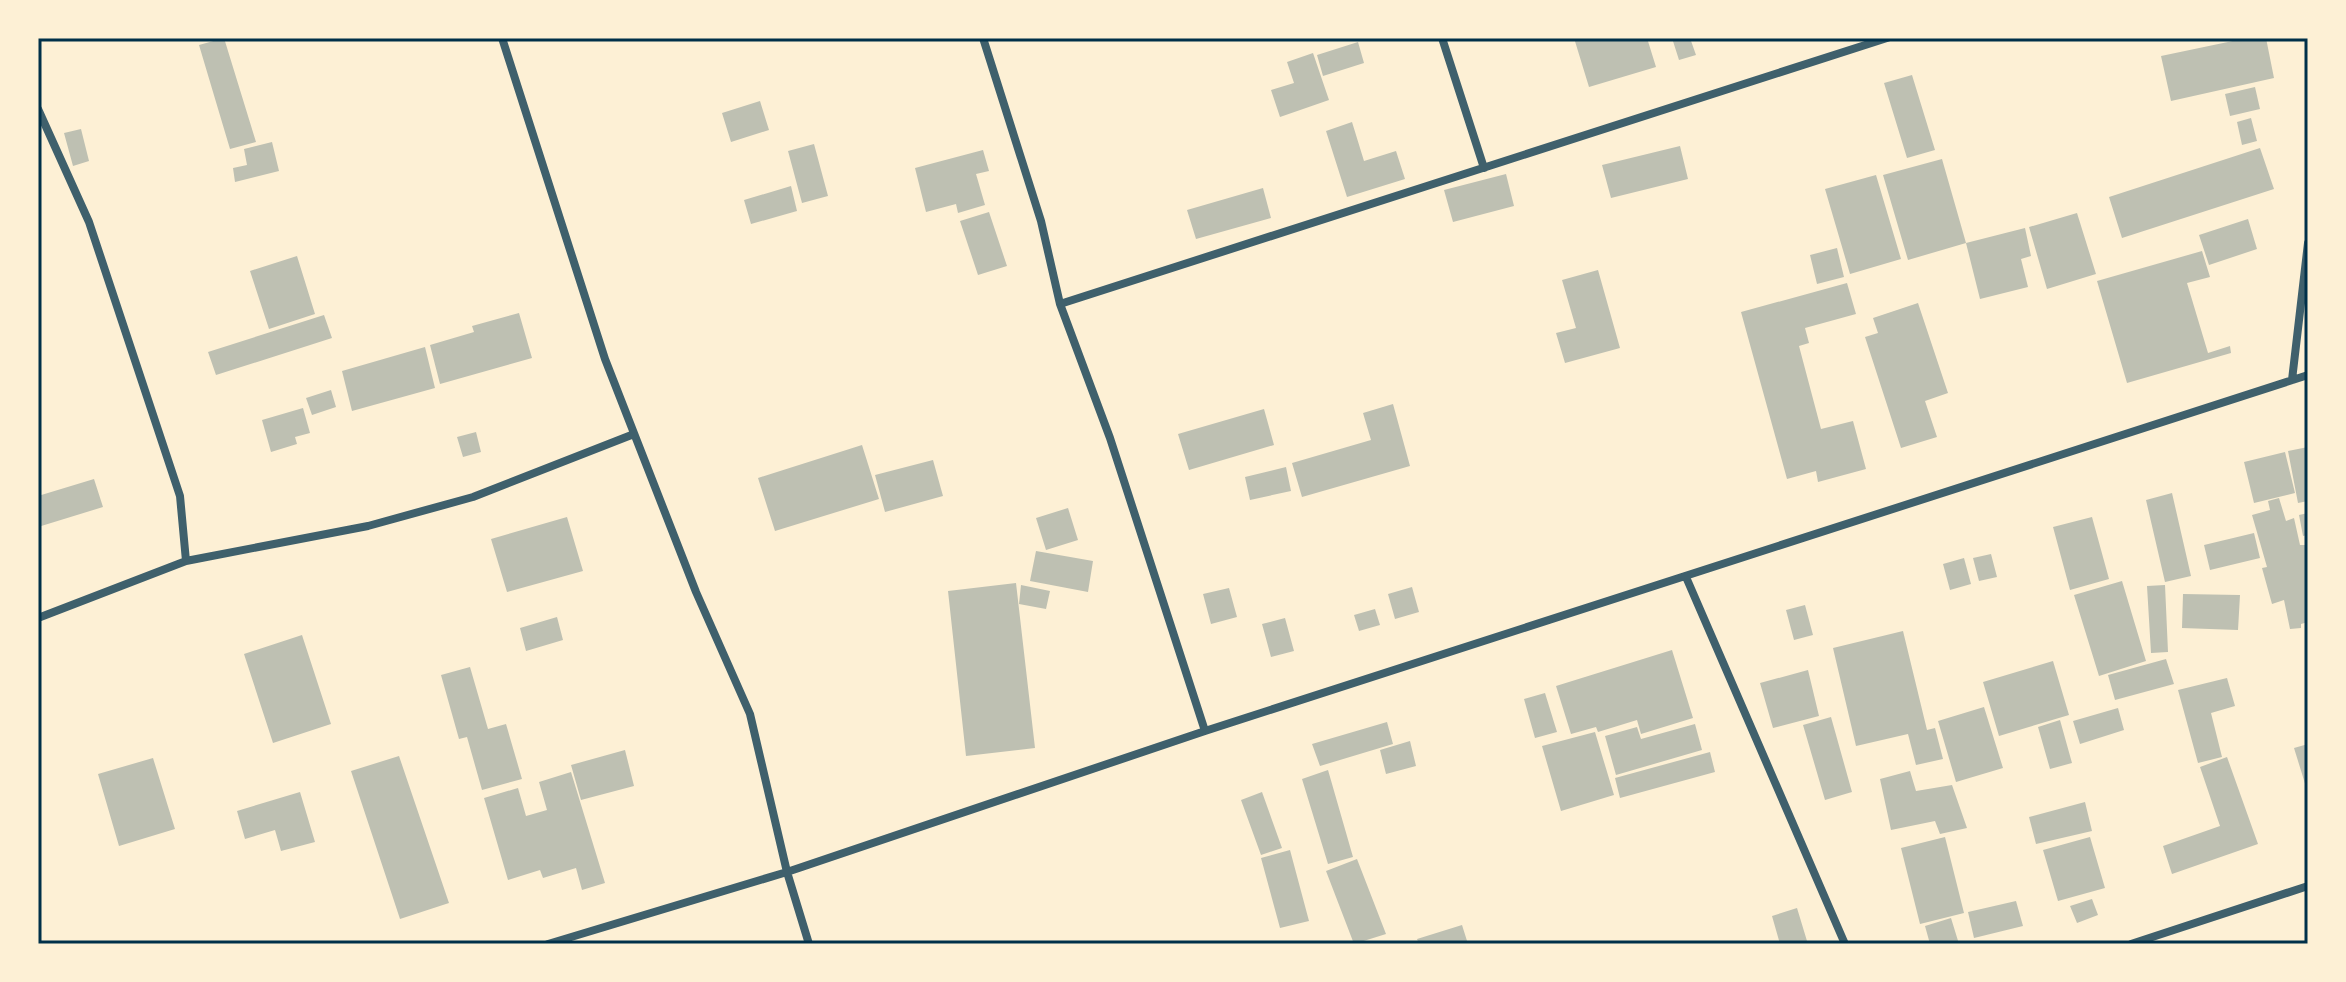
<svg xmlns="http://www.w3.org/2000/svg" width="2346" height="982" viewBox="0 0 2346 982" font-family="'DejaVu Sans',sans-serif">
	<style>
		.building { fill: #bec0b2 }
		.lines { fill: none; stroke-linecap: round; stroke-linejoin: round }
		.minor { stroke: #3f606c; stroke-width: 8 }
		.neatline { fill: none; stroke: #003049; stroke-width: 3 }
	</style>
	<rect width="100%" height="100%" fill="#fdf0d5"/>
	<path class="building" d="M 224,38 L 256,142 L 230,149 L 199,45 Z
		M 1574,38 L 1647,38 L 1656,67 L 1589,87 Z
		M 1672,38 L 1690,38 L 1696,55 L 1679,60 Z
		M 2247,38 L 2266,38 L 2274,78 L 2171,101 L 2161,56 Z
		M 1358,42 L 1364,63 L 1323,76 L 1317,55 Z
		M 1313,53 L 1329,100 L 1280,117 L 1271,90 L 1294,83 L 1287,62 Z
		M 1912,75 L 1935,150 L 1907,158 L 1884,83 Z
		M 2255,87 L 2260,109 L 2230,116 L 2225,94 Z
		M 760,101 L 769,130 L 731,142 L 722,113 Z
		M 2251,118 L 2257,141 L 2242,145 L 2237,122 Z
		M 1352,122 L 1364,161 L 1396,151 L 1405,179 L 1347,197 L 1326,131 Z
		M 81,129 L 89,161 L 73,166 L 64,133 Z
		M 272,142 L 279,171 L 235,182 L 233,168 L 247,165 L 244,149 Z
		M 814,144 L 828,196 L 802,203 L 788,151 Z
		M 1680,146 L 1688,179 L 1611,198 L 1602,165 Z
		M 2260,148 L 2274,189 L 2122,238 L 2109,197 Z
		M 983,150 L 989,171 L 976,174 L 985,205 L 958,213 L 956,204 L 926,212 L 915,168 Z
		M 1942,159 L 1966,243 L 2025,228 L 2031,256 L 2021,259 L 2028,287 L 1980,299 L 1966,243 L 1908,260 L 1883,175 Z
		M 1506,174 L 1514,206 L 1453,222 L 1444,190 Z
		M 1876,175 L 1901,259 L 1850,274 L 1825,189 Z
		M 791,186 L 797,211 L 751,224 L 744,200 Z
		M 1263,188 L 1271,218 L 1196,239 L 1187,210 Z
		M 989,212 L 1007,266 L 978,275 L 960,221 Z
		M 2077,213 L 2096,274 L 2047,289 L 2029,227 Z
		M 2248,219 L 2257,249 L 2209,265 L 2199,235 Z
		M 1837,248 L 1844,277 L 1817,284 L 1810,255 Z
		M 2202,251 L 2210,277 L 2187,283 L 2208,353 L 2230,346 L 2231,353 L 2127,383 L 2097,281 Z
		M 297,256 L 315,314 L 269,329 L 250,271 Z
		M 1598,270 L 1620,348 L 1565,363 L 1556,333 L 1576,328 L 1562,280 Z
		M 1847,283 L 1856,314 L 1805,328 L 1809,343 L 1799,346 L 1821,429 L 1853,421 L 1866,469 L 1818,482 L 1816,471 L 1787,479 L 1741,312 Z
		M 1918,303 L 1948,393 L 1925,401 L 1937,437 L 1901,448 L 1865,337 L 1878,333 L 1873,318 Z
		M 519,313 L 532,358 L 440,384 L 430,345 L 474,332 L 472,326 Z
		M 324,315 L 332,338 L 216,375 L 208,352 Z
		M 425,347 L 435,388 L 352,411 L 342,371 Z
		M 331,390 L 336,407 L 312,415 L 306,398 Z
		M 1393,404 L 1410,466 L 1302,497 L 1292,463 L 1371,440 L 1363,413 Z
		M 303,408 L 310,433 L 295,437 L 297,444 L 271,452 L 262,420 Z
		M 1264,409 L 1274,445 L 1189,470 L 1178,434 Z
		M 476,432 L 481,452 L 463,457 L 457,437 Z
		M 862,445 L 879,499 L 775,531 L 758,478 Z
		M 2308,447 L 2308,501 L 2298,503 L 2288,451 Z
		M 2285,452 L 2295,493 L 2254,503 L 2244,462 Z
		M 933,460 L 943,496 L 885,512 L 875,475 Z
		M 1286,467 L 1291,491 L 1250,500 L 1245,477 Z
		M 94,479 L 103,507 L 38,527 L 38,496 Z
		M 2172,493 L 2191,576 L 2165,582 L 2146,500 Z
		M 2279,498 L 2286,521 L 2294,518 L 2300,545 L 2308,545 L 2308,622 L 2301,624 L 2301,628 L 2290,629 L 2284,600 L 2272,604 L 2262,568 L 2267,567 L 2252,515 L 2270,510 L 2268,501 Z
		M 1068,508 L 1078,540 L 1046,550 L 1036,518 Z
		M 2308,513 L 2308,535 L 2303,536 L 2299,515 Z
		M 567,517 L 583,571 L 507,592 L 491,539 Z
		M 2092,517 L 2109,579 L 2070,590 L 2053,527 Z
		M 2254,533 L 2260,558 L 2210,570 L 2204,545 Z
		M 1036,551 L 1093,561 L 1088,592 L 1030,581 Z
		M 1991,554 L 1997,577 L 1979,581 L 1973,558 Z
		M 1964,558 L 1971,584 L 1950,590 L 1943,564 Z
		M 2122,581 L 2146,661 L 2099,676 L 2074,595 Z
		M 1016,583 L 1035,748 L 966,756 L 948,591 Z
		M 1021,585 L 1050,591 L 1046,609 L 1019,604 Z
		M 2165,585 L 2168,652 L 2151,653 L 2147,586 Z
		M 1412,587 L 1419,612 L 1395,619 L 1388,594 Z
		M 1229,588 L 1237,617 L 1211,624 L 1203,594 Z
		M 2183,594 L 2240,595 L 2238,630 L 2182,628 Z
		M 1805,605 L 1813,635 L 1794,640 L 1786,610 Z
		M 1375,609 L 1380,625 L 1359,631 L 1354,615 Z
		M 557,617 L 563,640 L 526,651 L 520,628 Z
		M 1285,618 L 1294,651 L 1271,657 L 1262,624 Z
		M 1903,631 L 1927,730 L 1935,728 L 1943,759 L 1916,765 L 1908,734 L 1856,746 L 1833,648 Z
		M 302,635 L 331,724 L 273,743 L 244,654 Z
		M 1672,650 L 1693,718 L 1641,734 L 1637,720 L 1598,732 L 1596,727 L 1571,734 L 1556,686 Z
		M 2166,659 L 2174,684 L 2115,700 L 2108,675 Z
		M 2053,661 L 2069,715 L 1999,736 L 1983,682 Z
		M 470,667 L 488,729 L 506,724 L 522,779 L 482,790 L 467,737 L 459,739 L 441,675 Z
		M 1808,670 L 1819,716 L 1773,728 L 1760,683 Z
		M 2227,678 L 2235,706 L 2211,713 L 2222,757 L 2198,763 L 2178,690 Z
		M 1545,693 L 1557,732 L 1535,738 L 1524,699 Z
		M 1984,707 L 2003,768 L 1956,782 L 1938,721 Z
		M 2118,708 L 2124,730 L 2080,744 L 2073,721 Z
		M 1831,717 L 1852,792 L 1825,800 L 1803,725 Z
		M 2060,720 L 2072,763 L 2050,769 L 2038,727 Z
		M 1387,722 L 1393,744 L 1320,766 L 1312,744 Z
		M 1695,724 L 1702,750 L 1616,775 L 1605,736 L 1637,727 L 1641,739 Z
		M 1595,732 L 1614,795 L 1561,811 L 1542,746 Z
		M 1410,741 L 1416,766 L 1386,774 L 1380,750 Z
		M 2308,744 L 2308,790 L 2307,790 L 2294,748 Z
		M 625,750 L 634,786 L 581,800 L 571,765 Z
		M 1710,752 L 1715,772 L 1620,798 L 1615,778 Z
		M 399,756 L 449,903 L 400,919 L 351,771 Z
		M 2227,757 L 2258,844 L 2172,874 L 2163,846 L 2220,826 L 2200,767 Z
		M 153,758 L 175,829 L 119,846 L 98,774 Z
		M 1328,770 L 1353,857 L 1328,864 L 1302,779 Z
		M 1910,771 L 1916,791 L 1952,785 L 1967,828 L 1940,834 L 1935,821 L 1891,830 L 1880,779 Z
		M 571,772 L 605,883 L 582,890 L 576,868 L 543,878 L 540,870 L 508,880 L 484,798 L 518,788 L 526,816 L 547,810 L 539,782 Z
		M 300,792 L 315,842 L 281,851 L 275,830 L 245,839 L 237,811 Z
		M 1262,792 L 1282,848 L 1261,855 L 1241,800 Z
		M 2085,802 L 2092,831 L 2036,844 L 2029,817 Z
		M 1945,837 L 1964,913 L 1920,924 L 1901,848 Z
		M 2090,837 L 2105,888 L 2058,901 L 2043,850 Z
		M 1290,850 L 1309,921 L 1280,928 L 1261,858 Z
		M 1357,859 L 1386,934 L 1354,944 L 1326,871 Z
		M 2092,899 L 2098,915 L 2077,923 L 2070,906 Z
		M 2016,901 L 2023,926 L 1974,938 L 1968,912 Z
		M 1797,908 L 1807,941 L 1780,944 L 1772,916 Z
		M 1951,918 L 1959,944 L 1930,944 L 1925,926 Z
		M 1462,925 L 1468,944 L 1419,944 L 1417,939 Z"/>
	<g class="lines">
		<path class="minor" d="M 502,38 L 605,359 L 696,592 L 750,714 L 787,872 L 809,944
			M 983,38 L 1041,221 L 1060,304 L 1110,438 L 1205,731
			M 1442,38 L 1484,168
			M 38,109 L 89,222 L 180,496 L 186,561
			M 1060,304 L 1887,38
			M 2292,380 L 2308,243
			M 1686,577 L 1845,944
			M 38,618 L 186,561 L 368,526 L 473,497 L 634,434
			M 548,944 L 787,872 L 1205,731 L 2308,375
			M 2131,944 L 2308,886"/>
	</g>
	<rect width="2346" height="982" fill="none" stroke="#fdf0d5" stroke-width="80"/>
	<rect x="40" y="40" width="2266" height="902" class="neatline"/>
</svg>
